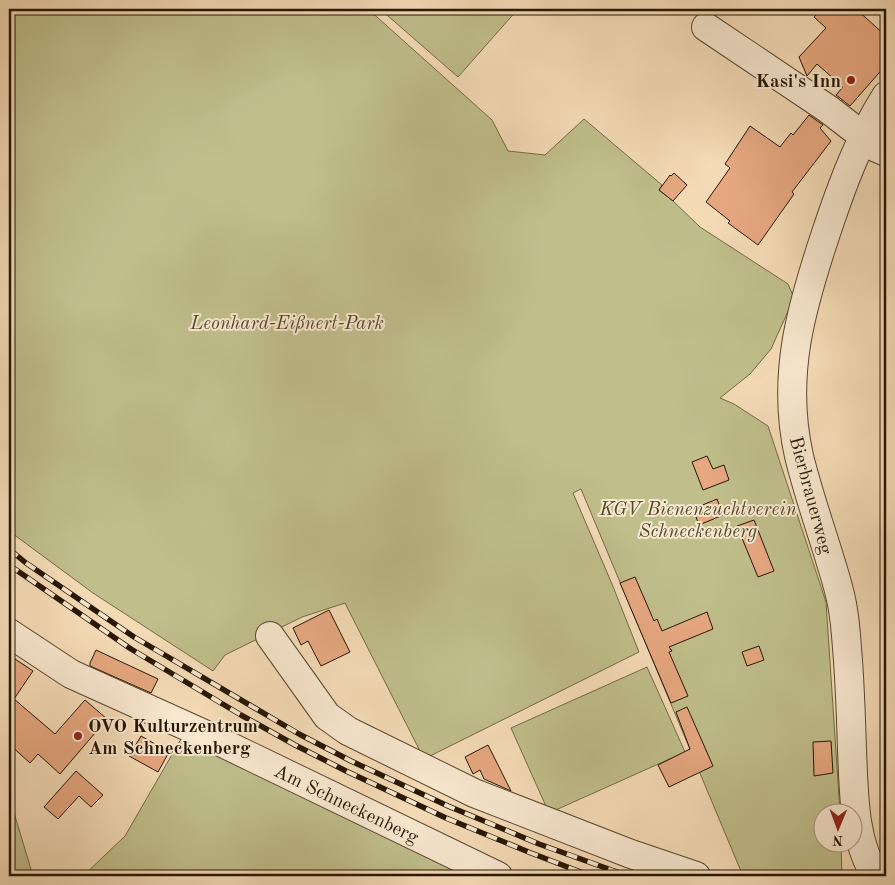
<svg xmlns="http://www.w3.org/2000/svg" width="895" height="885" viewBox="0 0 895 885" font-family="'Old Standard TT',serif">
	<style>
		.green { fill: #c0bf8c; stroke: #746a46 }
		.building { fill: #e7a881; stroke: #271600 }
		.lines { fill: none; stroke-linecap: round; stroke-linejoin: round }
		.minor-casing { stroke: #5a482e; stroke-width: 30 }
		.minor { stroke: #f8e8d0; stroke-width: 28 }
		.rail-casing { stroke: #271600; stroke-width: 5.5 }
		.rail { stroke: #f8e8d0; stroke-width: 4; stroke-dasharray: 11; stroke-linecap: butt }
		.poi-dot { fill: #8f2418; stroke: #f8e8d0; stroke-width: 2 }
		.labels { text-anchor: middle; stroke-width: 4; stroke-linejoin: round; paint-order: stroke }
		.poi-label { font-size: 19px; font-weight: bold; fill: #271600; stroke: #f8e8d0; text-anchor: end }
		.park-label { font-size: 19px; font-style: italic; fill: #55492a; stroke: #f8e8d0 }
		.street-label { font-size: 19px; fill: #271600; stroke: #f8e8d0 }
	</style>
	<rect width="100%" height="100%" fill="#f5dcb7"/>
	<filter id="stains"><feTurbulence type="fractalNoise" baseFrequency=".004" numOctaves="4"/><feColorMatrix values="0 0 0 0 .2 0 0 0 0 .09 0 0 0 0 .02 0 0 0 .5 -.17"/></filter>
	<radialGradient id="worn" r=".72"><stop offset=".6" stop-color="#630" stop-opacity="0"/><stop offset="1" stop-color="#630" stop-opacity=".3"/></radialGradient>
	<path class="green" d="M 9,9 L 368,9 L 492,120 L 508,151 L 545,155 L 584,119 L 662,185 L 659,190 L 673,201 L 700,227 L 788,284 L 794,298 L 771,349 L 750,374 L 720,398 L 734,404 L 768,426 L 826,602 L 840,812 L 822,812 L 822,842 L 841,843 L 842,876 L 743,876 L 581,489 L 573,493 L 612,584 L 639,652 L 424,759 L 345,603 L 302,617 L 225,655 L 213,671 L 93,593 L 9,531 Z
		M 380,9 L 518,9 L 458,77 Z
		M 647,667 L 685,752 L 549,813 L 511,728 Z
		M 181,739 L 481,876 L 83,876 L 125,836 Z
		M 9,796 L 33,876 L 9,876 Z"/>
	<path class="building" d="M 822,9 L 856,9 L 886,36 L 886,65 L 850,106 L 836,95 L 843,87 L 817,64 L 807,76 L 799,57 L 826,28 L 814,17 Z
		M 809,115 L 823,125 L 820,128 L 831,141 L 792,192 L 794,194 L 758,245 L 728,223 L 730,221 L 706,202 L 730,168 L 725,164 L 750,126 L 780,147 L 791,133 L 793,135 Z
		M 674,173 L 687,185 L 673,201 L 659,190 L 670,175 L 671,176 Z
		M 707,456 L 713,469 L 724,465 L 729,480 L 703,490 L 692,462 Z
		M 717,499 L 723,515 L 699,525 L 693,509 Z
		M 754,520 L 774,571 L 758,577 L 737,526 Z
		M 635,577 L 654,621 L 657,619 L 662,631 L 707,612 L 713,629 L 669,647 L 672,651 L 669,652 L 688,696 L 671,703 L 620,583 Z
		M 329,610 L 350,652 L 321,666 L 308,641 L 301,645 L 293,628 Z
		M 759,646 L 764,660 L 747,666 L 742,652 Z
		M 96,650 L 158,679 L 151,693 L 90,666 L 90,663 Z
		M 9,655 L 33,671 L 14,699 L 55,734 L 85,700 L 107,719 L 60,774 L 38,754 L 30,763 L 9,744 Z
		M 687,707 L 713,766 L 669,787 L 658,765 L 690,749 L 676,712 Z
		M 141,736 L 169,752 L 158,772 L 129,756 Z
		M 831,741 L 833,773 L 814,776 L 813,742 Z
		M 488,745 L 511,791 L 484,779 L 480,770 L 473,774 L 465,757 Z
		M 76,771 L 103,795 L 91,807 L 79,796 L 58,819 L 44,807 Z"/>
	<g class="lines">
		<defs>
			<g id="minor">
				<path d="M 706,27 L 828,109 L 863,136"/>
				<path d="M 861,141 L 886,152"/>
				<path id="s1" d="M 9,633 L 71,674 L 204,734 L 498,876"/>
				<path d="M 270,636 L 327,716 L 348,731 L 474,793 L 631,854 L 696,876"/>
				<path d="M 876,876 C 853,841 854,791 852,750 C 851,716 850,682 847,648 C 846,634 845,619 842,604 C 839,587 833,570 828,553 C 818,521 807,489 799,456 C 781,376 801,308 826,233 C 842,185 859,139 886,96"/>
			</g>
		</defs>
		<use href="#minor" class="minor-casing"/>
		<use href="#minor" class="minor"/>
		<defs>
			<path id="rail" d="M 9,549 L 26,563 L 134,637 L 299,734 L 351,761 L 448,806 L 539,844 L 628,876
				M 9,565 L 131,649 L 241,715 L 295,745 L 346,771 L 446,818 L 531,853 L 591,876"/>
		</defs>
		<use href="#rail" class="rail-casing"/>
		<use href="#rail" class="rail"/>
	</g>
	<g class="poi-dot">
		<circle cx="851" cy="80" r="5"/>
		<circle cx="78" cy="736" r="5"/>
	</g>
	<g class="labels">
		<g class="poi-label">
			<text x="841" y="87">Kasi's Inn</text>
			<text x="88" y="732" text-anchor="start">OVO Kulturzentrum<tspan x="88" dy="22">Am Schneckenberg</tspan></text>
		</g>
		<g class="park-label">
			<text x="287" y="329">Leonhard-Eißnert-Park</text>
			<text x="698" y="515">KGV Bienenzuchtverein<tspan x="698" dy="22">Schneckenberg</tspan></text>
		</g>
		<g class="street-label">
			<text transform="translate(812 495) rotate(75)" y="7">Bierbrauerweg</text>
			<text dy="7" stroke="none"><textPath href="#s1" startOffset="379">Am Schneckenberg</textPath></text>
		</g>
	</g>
	<rect width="895" height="885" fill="none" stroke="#f5dcb7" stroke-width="30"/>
	<rect x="10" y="10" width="875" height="865" fill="none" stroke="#271600" stroke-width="2.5"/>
	<rect x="15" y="15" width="865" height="855" fill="none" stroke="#271600"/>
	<g transform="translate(838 828) rotate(181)"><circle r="24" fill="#f8e8d0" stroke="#a4947d"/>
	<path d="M0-4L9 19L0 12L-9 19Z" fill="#8f2418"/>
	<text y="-8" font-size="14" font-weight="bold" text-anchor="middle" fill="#271600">N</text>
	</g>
	<rect width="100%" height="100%" filter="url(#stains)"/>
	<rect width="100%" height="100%" fill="url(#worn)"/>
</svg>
